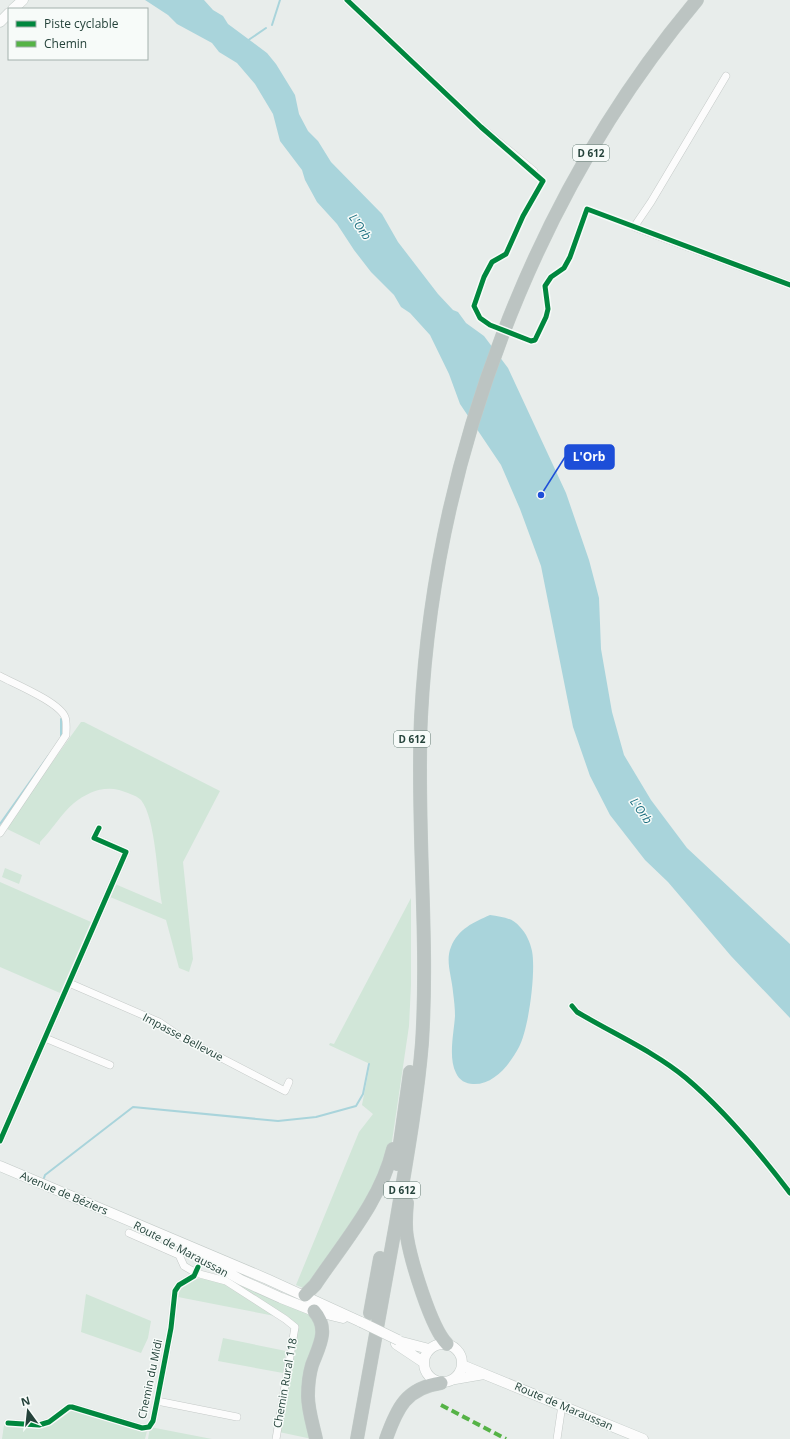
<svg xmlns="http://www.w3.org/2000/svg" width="790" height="1439" viewBox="0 0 790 1439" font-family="'Open Sans',sans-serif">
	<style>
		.green { fill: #d1e6d8 }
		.water { fill: #a9d4db }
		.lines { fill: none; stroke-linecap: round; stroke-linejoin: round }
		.stream { stroke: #a9d4db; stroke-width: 2 }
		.street-casing { stroke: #c5cac8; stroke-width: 8 }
		.secondary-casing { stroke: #c3cbc8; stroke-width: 11 }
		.highway-casing { stroke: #c3ccc9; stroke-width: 14 }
		.street { stroke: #fcfcfc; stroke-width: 7 }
		.secondary { stroke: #fcfcfc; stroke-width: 10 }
		.highway { stroke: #bcc4c2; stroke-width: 13 }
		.secondary-bridge-casing { stroke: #c3cbc8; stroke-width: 11; stroke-linecap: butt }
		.secondary-bridge { stroke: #fcfcfc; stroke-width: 10 }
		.quiet { stroke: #55b346; stroke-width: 4; stroke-dasharray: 8 4; stroke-linecap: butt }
		.cycleway-casing { stroke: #f7fbf9; stroke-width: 8 }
		.cycleway { stroke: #00873e; stroke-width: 5 }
		.labels { text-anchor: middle; stroke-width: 3; stroke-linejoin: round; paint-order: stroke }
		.shield { fill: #f7fbf9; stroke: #637a73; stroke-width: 1 }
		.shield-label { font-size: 10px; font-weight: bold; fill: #24423a }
		.street-label { font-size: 11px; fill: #24423a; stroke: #f7fbf9 }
		.water-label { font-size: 12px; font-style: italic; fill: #1c6f80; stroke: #f7fbf9 }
		.leader { fill: none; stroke: #1d4ed8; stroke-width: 1.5 }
		.callout-dot { fill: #1d4ed8; stroke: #f7fbf9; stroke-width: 1.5 }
		.callout { fill: #1d4ed8; stroke: #1d4ed8; stroke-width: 1.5 }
		.callout-label { font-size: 12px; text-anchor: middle; font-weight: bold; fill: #fff }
	</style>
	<rect width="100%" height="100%" fill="#e8edeb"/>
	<path class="green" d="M 81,722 L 84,722 L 220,791 L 183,862 L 193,959 L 189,972 L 179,968 L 166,920 L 110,897 L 115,884 L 162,904 C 157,878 156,819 141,800 C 136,795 125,792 119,790 C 102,786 87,793 74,803 C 61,814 52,830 40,842 L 40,845 L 5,828 Z
		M 5,868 L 22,875 L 19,884 L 2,877 Z
		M 0,882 L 91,922 L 60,993 L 0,967 Z
		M 411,898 L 411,985 L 409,1026 L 391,1148 L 384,1172 L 308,1290 L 296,1285 L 359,1132 L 373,1114 L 362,1105 L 370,1064 L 329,1045 L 330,1043 L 334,1044 Z
		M 225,1276 L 306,1311 L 313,1319 L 317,1331 L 312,1439 L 279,1432 L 297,1332 Z
		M 203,1278 L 223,1282 L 280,1317 L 178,1297 C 179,1285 192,1279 203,1278 Z
		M 86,1294 L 151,1321 L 148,1338 L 141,1353 L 81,1332 Z
		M 223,1338 L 286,1351 L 283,1373 L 218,1361 Z
		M 71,1408 L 147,1431 L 145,1439 L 2,1439 L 4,1425 L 41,1429 L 50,1426 L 71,1411 Z
		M 150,1427 L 212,1439 L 148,1439 Z"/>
	<path class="water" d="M 145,0 L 204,0 L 213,10 L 223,16 L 228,24 L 267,53 L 276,64 L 295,95 L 299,114 L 308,131 L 318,141 L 331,162 L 382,214 L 398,242 L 438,294 L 453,310 L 458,312 L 466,323 L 484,336 L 508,368 L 566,493 L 589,560 L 599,598 L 601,649 L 612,712 L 624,755 L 651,800 L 687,848 L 790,944 L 790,1018 L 731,956 L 668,882 L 645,860 L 610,815 L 590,776 L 573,727 L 541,566 L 520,509 L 501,465 L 460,404 L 449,374 L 430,335 L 410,313 L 401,307 L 394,295 L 371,272 L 354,250 L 337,224 L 317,202 L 305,180 L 302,170 L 280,141 L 273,114 L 255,84 L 237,63 L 219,52 L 212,43 L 177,24 L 168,15 Z
		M 490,915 C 501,917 512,917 520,927 C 526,933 530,942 532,951 C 536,971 529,1028 519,1047 C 510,1064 494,1085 473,1084 C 466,1084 459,1080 456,1073 C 448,1058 454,1032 455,1016 C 455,1008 454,1000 453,992 C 452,977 445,961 451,947 C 458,929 474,922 490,915 Z"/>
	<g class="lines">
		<path class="stream" d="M 272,25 L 280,0
			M 247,41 L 266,28
			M 61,738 L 61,719
			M 0,824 L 49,755
			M 44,1178 L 45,1175 L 133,1107 L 278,1121 L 316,1117 L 356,1106 L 363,1094 L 369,1064"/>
		<defs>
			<path id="street" d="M 347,0 L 481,127 L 534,171
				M 726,76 L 651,202 L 634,227 L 790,285
				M 0,676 C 15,684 59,702 65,717 C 67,722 66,729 66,735 L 0,833
				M 69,983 L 159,1022 L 181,1037 L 285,1091 L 289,1082
				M 572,1006 L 577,1012 C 612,1033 655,1052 686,1078 C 725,1111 759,1152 790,1193
				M 45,1038 L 110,1065
				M 0,1141 L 126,852 L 94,838 L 99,828
				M 129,1233 L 179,1255 L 184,1266 L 196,1273 L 226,1281 L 285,1319 L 295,1327 L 276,1439
				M 157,1401 L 237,1417
				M 8,1423 L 39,1425 L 49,1422 L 69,1407 L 72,1407 L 142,1428 L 149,1427 L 153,1421 L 157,1401 L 171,1328 L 175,1291 L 179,1285 L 194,1276 L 198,1267
				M 557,1439 L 562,1405"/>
			<path id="secondary" d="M 13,9 L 23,0
				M 0,22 L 9,13
				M 0,1166 L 267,1279 L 361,1322
				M 201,1257 L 241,1280 L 281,1298 L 314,1311 L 343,1318
				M 402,1342 L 429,1349
				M424 1363a19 19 0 1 1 38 0a19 19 0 1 1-38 0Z
				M 396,1344 L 423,1362
				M 462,1365 L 643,1439
				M 455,1379 L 484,1374"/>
			<path id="highway" d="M 397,1164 L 410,1072
				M 407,1203 C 406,1214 405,1226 407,1237 C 411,1261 431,1328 447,1344
				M 305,1295 L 315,1285 C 344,1242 381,1200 393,1149
				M 314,1311 C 330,1329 319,1346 312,1365 C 309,1375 308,1386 308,1396 C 308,1410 313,1425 316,1439
				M 370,1313 L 380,1258
				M 357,1439 C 370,1367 383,1295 396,1223 C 406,1163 417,1103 422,1043 C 429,934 416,826 421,717 C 434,462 532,196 697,0
				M 386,1439 C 397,1408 406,1388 441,1383"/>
		</defs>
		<use href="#street" class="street-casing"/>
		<use href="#secondary" class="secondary-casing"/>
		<use href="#highway" class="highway-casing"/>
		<use href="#street" class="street"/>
		<use href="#secondary" class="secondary"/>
		<use href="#highway" class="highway"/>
		<defs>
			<path id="secondary-bridge" d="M 361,1322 L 398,1340"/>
		</defs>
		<use href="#secondary-bridge" class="secondary-bridge-casing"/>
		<use href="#secondary-bridge" class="secondary-bridge"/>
		<path class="quiet" d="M 441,1405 L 506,1439"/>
		<defs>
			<path id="cycleway" d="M 347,0 L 481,127 L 543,181 L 523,216 L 506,254 L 492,262 L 484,277 L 474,306 L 480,318 L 490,325 L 531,341 L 535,340 L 546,317 L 548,309 L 545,286 L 551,277 L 564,268 L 570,257 L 587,209 L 790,285
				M 572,1006 L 577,1012 C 612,1033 655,1052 686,1078 C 725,1111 759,1152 790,1193
				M 0,1141 L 126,852 L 94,838 L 99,828
				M 8,1423 L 39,1425 L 49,1422 L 69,1407 L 72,1407 L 142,1428 L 149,1427 L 153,1421 L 157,1401 L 171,1328 L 175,1291 L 179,1285 L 194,1276 L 198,1267"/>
		</defs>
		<use href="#cycleway" class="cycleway-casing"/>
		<use href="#cycleway" class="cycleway"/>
	</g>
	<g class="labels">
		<g class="shield">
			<rect x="573" y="145" width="36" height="16" rx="3"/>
			<rect x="394" y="731" width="36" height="16" rx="3"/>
			<rect x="384" y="1182" width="36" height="16" rx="3"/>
		</g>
		<g class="shield-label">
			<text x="591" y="157">D 612</text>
			<text x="412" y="743">D 612</text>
			<text x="402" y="1194">D 612</text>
		</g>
		<g class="street-label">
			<text transform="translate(183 1037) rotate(28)" y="4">Impasse Bellevue</text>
			<text transform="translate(64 1193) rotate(23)" y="4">Avenue de Béziers</text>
			<text transform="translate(181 1249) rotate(28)" y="4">Route de Maraussan</text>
			<text transform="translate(150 1379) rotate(-78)" y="4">Chemin du Midi</text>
			<text transform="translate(285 1383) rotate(-80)" y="4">Chemin Rural 118</text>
			<text transform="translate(564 1406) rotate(23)" y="4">Route de Maraussan</text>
		</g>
		<g class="water-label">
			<text transform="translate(360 227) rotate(55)" y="4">L'Orb</text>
			<text transform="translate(641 811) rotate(55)" y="4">L'Orb</text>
		</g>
	</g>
	<path class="leader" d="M541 495L565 457"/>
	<circle class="callout-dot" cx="541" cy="495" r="4"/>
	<rect class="callout" x="565" y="445" width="49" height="24" rx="4"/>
	<g class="callout-label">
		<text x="589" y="461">L'Orb</text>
	</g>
	<rect x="8" y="8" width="140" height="52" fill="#f7fbf9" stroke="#a3b1ad"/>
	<rect x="16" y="21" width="20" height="6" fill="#00873e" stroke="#a3b1ad"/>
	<text x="44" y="28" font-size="12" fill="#24423a">Piste cyclable</text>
	<rect x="16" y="41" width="20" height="6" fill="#55b346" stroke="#a3b1ad"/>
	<text x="44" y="48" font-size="12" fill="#24423a">Chemin</text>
	<g transform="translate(28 1411) rotate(345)" stroke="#f7fbf9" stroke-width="3" paint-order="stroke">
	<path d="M0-3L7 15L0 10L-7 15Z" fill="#24423a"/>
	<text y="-6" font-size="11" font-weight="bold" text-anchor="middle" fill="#24423a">N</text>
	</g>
</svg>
